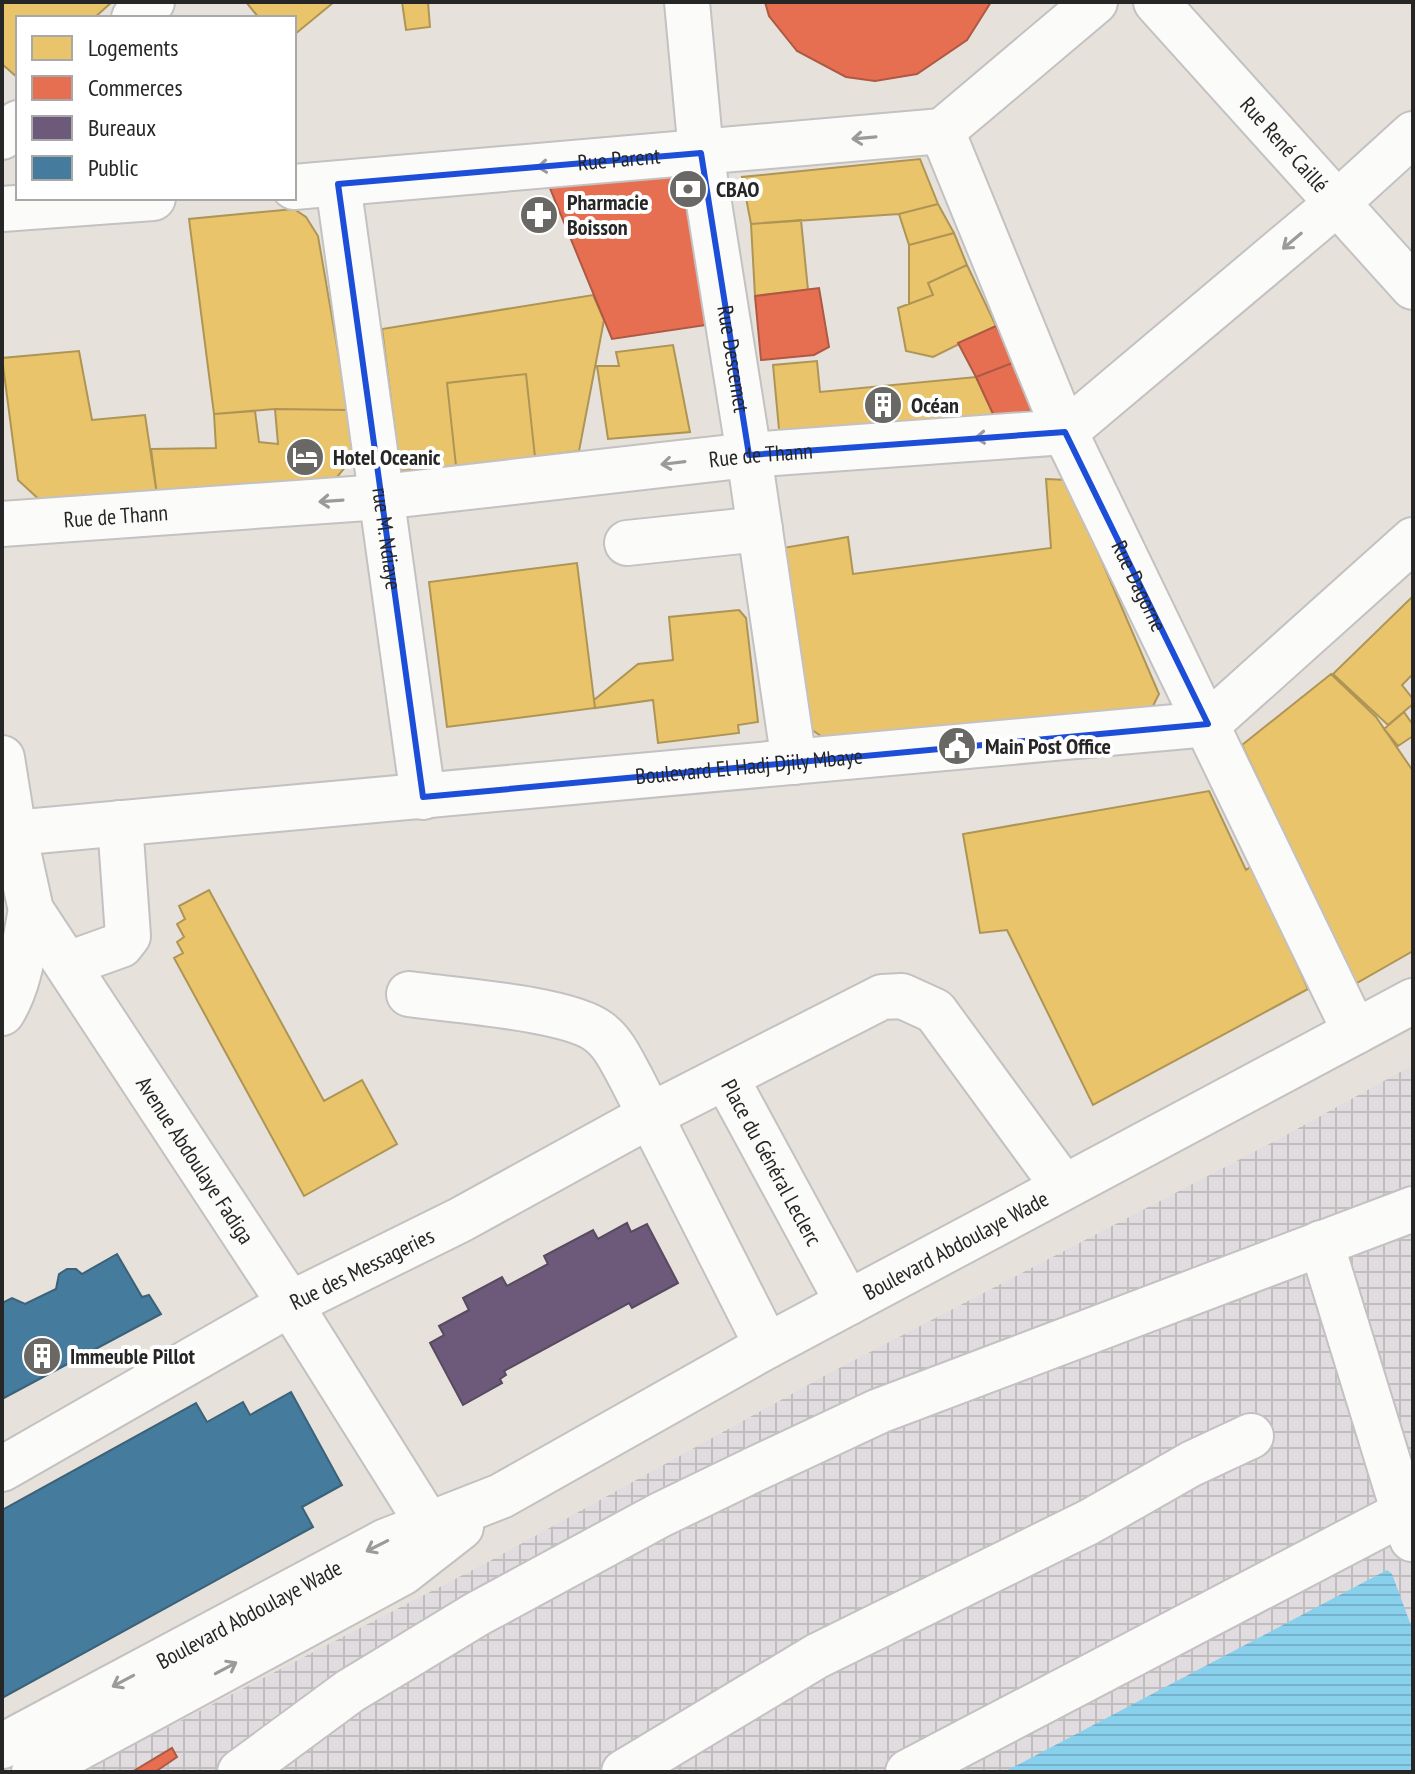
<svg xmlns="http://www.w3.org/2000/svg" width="1415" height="1774" viewBox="0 0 1415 1774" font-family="'PT Sans Narrow',sans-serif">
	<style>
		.industrial { fill: url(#industrial-grid) }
		.water { fill: url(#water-rules) }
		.homes { fill: #e9c46a; stroke: #ae9556; stroke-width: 2 }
		.shops { fill: #e76f51; stroke: #ad5944; stroke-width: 2 }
		.offices { fill: #6d597a; stroke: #584a61; stroke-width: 2 }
		.public { fill: #457b9d; stroke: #3c6279; stroke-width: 2 }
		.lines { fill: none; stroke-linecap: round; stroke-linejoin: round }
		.minor-casing { stroke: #c3c1c1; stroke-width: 48 }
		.minor { stroke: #fbfbfa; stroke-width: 44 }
		.oneway { stroke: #9b9b9b }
		.marked { fill: none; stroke: #1d4ed8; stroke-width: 6; stroke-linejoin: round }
		.labels { text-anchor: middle; stroke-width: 8; stroke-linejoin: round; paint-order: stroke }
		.street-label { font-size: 22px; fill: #262626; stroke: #fff }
		.poi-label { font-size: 22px; font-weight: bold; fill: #262626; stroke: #fff; text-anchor: start }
	</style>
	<defs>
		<pattern id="industrial-grid" width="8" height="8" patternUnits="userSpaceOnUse" patternTransform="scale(2)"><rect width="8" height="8" fill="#e0dcdf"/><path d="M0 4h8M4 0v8" fill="none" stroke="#c0bdbf"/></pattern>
		<pattern id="water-rules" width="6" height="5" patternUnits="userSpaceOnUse" patternTransform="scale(2)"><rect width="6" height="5" fill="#89d0ed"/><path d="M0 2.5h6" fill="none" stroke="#76b2cb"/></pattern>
	</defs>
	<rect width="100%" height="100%" fill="#e6e2db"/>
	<path class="industrial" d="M 1413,1065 L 1413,1772 L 81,1772 L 488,1562 L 826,1375 L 1277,1140 Z"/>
	<path class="water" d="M 1387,1570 L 1392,1574 L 1413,1631 L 1413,1772 L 1004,1772 Z"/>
	<path class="homes" d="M 2,2 L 112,2 L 94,18 L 18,18 L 18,78 L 2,64 Z
		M 246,2 L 334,2 L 294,35 L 294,18 L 259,18 Z
		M 402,2 L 428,2 L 430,27 L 406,30 Z
		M 920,159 L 938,204 L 899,214 L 751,224 L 742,177 Z
		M 938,204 L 954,233 L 909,245 L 899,214 Z
		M 294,209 L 306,217 L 318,236 L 348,410 L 275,409 L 214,414 L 189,219 Z
		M 801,220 L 808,290 L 755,296 L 751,224 Z
		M 954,233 L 967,265 L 928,283 L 933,295 L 909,304 L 909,245 Z
		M 967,265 L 996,326 L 933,357 L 906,351 L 898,308 L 933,295 L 928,283 Z
		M 593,295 L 604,320 L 579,451 L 535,457 L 526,374 L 447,383 L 456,466 L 400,471 L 382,329 Z
		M 673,345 L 690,432 L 608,439 L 597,366 L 619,366 L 616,352 Z
		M 79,351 L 92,420 L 145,415 L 157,495 L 44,504 L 18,480 L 2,358 Z
		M 817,361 L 820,392 L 976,377 L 995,418 L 780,440 L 773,365 Z
		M 526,374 L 535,457 L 456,466 L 447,383 Z
		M 275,409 L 348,410 L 359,450 L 333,482 L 157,495 L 151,449 L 216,448 L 214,414 L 255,411 L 259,442 L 278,444 Z
		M 1046,479 L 1067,480 L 1159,694 L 1147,718 L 833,744 L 812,730 L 783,548 L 848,537 L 853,574 L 1051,548 Z
		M 577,563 L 595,708 L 447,727 L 429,582 Z
		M 1413,596 L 1413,674 L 1402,685 L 1413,699 L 1413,704 L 1388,725 L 1333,674 Z
		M 739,610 L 746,618 L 758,722 L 738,725 L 739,733 L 658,743 L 653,700 L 595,708 L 594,700 L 638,664 L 673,660 L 669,617 Z
		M 1331,674 L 1376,717 L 1413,771 L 1413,951 L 1355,984 L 1242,745 Z
		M 1404,712 L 1413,725 L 1413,736 L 1398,746 L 1384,729 Z
		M 1209,791 L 1246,870 L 1253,865 L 1308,989 L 1093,1105 L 1007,930 L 980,933 L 963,834 Z
		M 209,890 L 324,1101 L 362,1080 L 397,1144 L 304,1196 L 174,958 L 183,953 L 177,942 L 184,937 L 177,924 L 185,919 L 179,906 Z"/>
	<path class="shops" d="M 765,2 L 991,2 L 967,40 L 917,74 L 875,81 L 846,77 L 797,51 L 769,16 Z
		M 679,176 L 699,208 L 713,324 L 612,339 L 549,186 Z
		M 819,288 L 829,347 L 814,355 L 761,360 L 755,296 Z
		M 996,326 L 1015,362 L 976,377 L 958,343 Z
		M 1015,362 L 1033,410 L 995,418 L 976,377 Z
		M 172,1748 L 177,1757 L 155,1772 L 132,1772 Z"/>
	<path class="offices" d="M 627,1223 L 631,1232 L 647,1224 L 678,1283 L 632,1308 L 629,1303 L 504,1371 L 506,1375 L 500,1379 L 502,1383 L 463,1405 L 430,1343 L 444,1335 L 439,1326 L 469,1310 L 463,1298 L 502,1277 L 507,1286 L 548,1264 L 544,1256 L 593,1230 L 598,1239 Z"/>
	<path class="public" d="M 117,1254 L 142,1297 L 149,1295 L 161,1314 L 2,1399 L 2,1305 L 4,1302 L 12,1298 L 25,1304 L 56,1289 L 59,1274 L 67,1269 L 76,1269 L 82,1274 Z
		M 291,1392 L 342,1485 L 302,1507 L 313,1527 L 2,1698 L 2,1510 L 196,1403 L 207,1422 L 243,1402 L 250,1415 Z"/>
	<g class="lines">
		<defs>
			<g id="minor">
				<path id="s1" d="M 687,2 L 701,153 L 749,455 L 794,762"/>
				<path id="s2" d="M 1156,2 L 1413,287"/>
				<path d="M 134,18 L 152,2"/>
				<path id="s3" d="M 942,131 L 1065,432 L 1355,1032"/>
				<path d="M 942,131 L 1095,2"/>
				<path d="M 2,137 L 18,123"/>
				<path id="s4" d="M 338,184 L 423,797"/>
				<path id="s5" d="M 294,187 L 942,131"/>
				<path d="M 2,209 L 153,198"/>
				<path id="s6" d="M 2,524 L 381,497 L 749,455 L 1065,432 L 1336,204 L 1413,134"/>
				<path d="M 627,543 L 760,529"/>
				<path id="s7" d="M 2,758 L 14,833 L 31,910 L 290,1304 L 440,1543"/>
				<path id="s8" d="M 14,833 L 1208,724 L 1413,540"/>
				<path d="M 68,964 L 121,945 L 128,936 L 120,823"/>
				<path d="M 409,994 C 450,1000 569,1008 599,1032 C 614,1043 622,1062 631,1078 L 767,1346"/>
				<path d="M 2,1013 C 21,983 24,944 31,910"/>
				<path id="s9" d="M 726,1078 L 848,1303"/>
				<path d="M 1321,1243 L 1412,1539"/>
				<path id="s10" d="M 2,1469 L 290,1304 L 460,1220 L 649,1116 L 882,997 L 902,996 L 935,1011 L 1063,1186"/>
				<path id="s11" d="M 2,1746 L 386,1541 L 501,1496 L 767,1346 L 1413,1001"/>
				<path d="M 34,1772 L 402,1573 L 461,1527"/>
				<path d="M 240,1772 L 350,1691 L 477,1614 L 660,1515 L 755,1469 L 879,1411 L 1413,1209"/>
				<path d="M 624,1772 L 817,1656 L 1089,1522 L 1191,1464 L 1251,1436"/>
				<path d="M 908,1772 C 1073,1685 1239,1600 1403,1513"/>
			</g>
		</defs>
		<use href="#minor" class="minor-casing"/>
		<use href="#minor" class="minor"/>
	</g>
	<defs><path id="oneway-shaft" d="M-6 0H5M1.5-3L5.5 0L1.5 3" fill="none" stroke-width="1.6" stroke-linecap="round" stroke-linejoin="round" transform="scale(2)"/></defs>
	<g class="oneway">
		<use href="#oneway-shaft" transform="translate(864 138) rotate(175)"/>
		<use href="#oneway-shaft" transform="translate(549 166) rotate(175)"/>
		<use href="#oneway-shaft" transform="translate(1292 241) rotate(140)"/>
		<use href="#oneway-shaft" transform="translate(987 437) rotate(176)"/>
		<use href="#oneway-shaft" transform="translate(673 463) rotate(173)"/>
		<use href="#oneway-shaft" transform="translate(331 501) rotate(176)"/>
		<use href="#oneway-shaft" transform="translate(377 1546) rotate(153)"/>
		<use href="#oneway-shaft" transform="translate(226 1668) rotate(-28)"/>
		<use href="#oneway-shaft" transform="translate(123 1681) rotate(152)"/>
	</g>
	<path class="marked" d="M 701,153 L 749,455 L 1065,432 L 1208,724 L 423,797 L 338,184 Z"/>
	<defs>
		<symbol id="bank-disc" viewBox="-11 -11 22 22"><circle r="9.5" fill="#696865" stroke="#fff"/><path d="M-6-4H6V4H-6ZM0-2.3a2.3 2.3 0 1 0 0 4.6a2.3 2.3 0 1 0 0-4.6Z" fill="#fff"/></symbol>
		<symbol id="pharmacy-disc" viewBox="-11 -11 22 22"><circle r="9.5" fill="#696865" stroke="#fff"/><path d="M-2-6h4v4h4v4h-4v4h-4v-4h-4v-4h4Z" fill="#fff"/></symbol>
		<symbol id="building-disc" viewBox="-11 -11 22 22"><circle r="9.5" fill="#696865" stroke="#fff"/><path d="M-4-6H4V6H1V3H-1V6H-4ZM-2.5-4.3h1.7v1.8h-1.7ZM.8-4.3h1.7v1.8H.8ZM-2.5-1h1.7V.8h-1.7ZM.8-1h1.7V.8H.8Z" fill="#fff"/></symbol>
		<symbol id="hotel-disc" viewBox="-11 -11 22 22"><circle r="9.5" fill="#696865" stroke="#fff"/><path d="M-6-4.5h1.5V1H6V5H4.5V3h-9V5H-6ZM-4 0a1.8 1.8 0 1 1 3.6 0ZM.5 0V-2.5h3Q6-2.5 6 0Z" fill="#fff"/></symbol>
		<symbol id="civic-disc" viewBox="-11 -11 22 22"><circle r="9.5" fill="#696865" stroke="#fff"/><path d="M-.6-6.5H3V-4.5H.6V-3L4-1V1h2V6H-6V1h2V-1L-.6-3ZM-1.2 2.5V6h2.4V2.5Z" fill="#fff"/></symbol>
	</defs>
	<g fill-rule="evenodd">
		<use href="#bank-disc" x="666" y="167" width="44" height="44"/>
		<use href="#pharmacy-disc" x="517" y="193" width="44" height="44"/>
		<use href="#building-disc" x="861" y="383" width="44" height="44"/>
		<use href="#hotel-disc" x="283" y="435" width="44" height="44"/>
		<use href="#civic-disc" x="935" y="724" width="44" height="44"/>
		<use href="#building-disc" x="20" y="1334" width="44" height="44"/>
	</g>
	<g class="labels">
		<g class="street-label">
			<text dy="8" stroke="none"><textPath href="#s2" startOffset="192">Rue René Caillé</textPath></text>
			<text dy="8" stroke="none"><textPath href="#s5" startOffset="326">Rue Parent</textPath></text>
			<text dy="8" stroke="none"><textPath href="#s1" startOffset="360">Rue Descemet</textPath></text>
			<text dy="8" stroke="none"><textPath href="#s6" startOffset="762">Rue de Thann</textPath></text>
			<text dy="8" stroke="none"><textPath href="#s6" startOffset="114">Rue de Thann</textPath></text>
			<text dy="8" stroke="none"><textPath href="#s4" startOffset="358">rue M. Ndiaye</textPath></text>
			<text dy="8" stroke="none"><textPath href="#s3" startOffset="496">Rue Dagorne</textPath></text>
			<text dy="8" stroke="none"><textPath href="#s8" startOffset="738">Boulevard El Hadj Djily Mbaye</textPath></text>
			<text dy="8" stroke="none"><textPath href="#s7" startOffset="454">Avenue Abdoulaye Fadiga</textPath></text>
			<text dy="8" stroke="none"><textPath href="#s9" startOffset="96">Place du Général Leclerc</textPath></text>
			<text dy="8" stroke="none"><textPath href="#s11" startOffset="1078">Boulevard Abdoulaye Wade</textPath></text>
			<text dy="8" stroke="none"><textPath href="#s10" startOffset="412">Rue des Messageries</textPath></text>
			<text dy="8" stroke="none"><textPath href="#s11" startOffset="280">Boulevard Abdoulaye Wade</textPath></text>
		</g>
		<g class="poi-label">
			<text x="716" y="197">CBAO</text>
			<text x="567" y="210">Pharmacie<tspan x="567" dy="25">Boisson</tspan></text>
			<text x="911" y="413">Océan</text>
			<text x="333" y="465">Hotel Oceanic</text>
			<text x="985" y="754">Main Post Office</text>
			<text x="70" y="1364">Immeuble Pillot</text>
		</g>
	</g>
	<rect width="1415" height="1774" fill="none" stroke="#262626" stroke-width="8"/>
	<rect x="16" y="16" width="280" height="184" fill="#ffffff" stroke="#a8a8a8" stroke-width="2"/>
	<rect x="32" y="36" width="40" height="24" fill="#e9c46a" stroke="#a8a8a8" stroke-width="2"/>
	<text x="88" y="56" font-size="24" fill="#262626">Logements</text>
	<rect x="32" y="76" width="40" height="24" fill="#e76f51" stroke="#a8a8a8" stroke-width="2"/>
	<text x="88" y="96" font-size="24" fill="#262626">Commerces</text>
	<rect x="32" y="116" width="40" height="24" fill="#6d597a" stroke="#a8a8a8" stroke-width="2"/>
	<text x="88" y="136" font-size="24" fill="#262626">Bureaux</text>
	<rect x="32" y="156" width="40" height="24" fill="#457b9d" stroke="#a8a8a8" stroke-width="2"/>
	<text x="88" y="176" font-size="24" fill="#262626">Public</text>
</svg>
